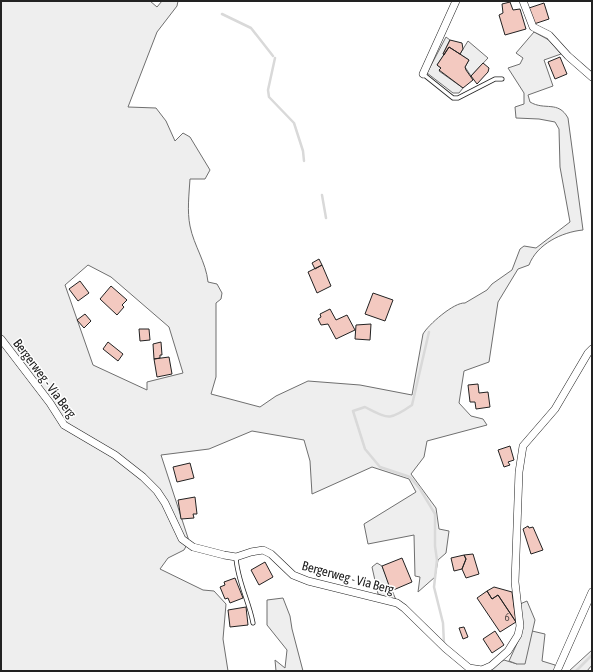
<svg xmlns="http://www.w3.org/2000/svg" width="593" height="672" viewBox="0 0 593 672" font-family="'Asap Condensed',sans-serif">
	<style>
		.green { fill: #eee; stroke: #6f6f6f; fill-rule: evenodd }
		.parking { fill: #ededed; stroke: #6f6f6f }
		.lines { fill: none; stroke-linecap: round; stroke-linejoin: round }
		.stream { stroke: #d9d9d9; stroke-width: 2.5 }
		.building { fill: #f3c9c0; stroke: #222 }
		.lane-casing { stroke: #222; stroke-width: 5 }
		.street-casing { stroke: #222; stroke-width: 8 }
		.lane { stroke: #fff; stroke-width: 3.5 }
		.street { stroke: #fff; stroke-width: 7 }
		.labels { text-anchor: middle; stroke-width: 3; stroke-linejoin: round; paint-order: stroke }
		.number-label { font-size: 11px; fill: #564c4a }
		.street-label { font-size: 13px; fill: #222; stroke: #fff }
	</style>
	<rect width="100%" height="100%" fill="#fff"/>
	<path class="green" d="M 1,1 L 150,1 L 157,7 L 162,1 L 178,1 L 177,6 L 157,32 L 128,107 L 156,108 L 166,121 L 175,141 L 183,133 L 190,137 L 210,170 L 205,179 L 190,179 C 189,195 187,211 190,226 C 194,246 206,262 208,282 L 217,284 L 222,293 L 221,299 L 216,303 L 216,377 L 211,394 L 260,407 L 276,396 L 308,381 L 360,385 L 412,395 L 423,334 C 428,325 454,302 465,303 L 487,290 L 492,284 L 512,270 L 520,249 L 524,246 L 536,248 L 570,222 L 560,167 L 559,129 L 555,122 L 539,119 L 516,118 L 515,107 L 524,104 L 524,93 L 508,68 L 520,64 L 523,58 L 516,53 L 534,32 L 549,40 L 561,54 L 544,60 L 553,86 L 528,95 L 530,102 C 545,111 558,100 568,118 L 583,230 C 562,232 537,244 529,265 L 518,269 L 498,302 L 489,362 L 464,371 L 459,403 L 471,416 L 483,419 L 487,425 L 427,441 L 424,457 L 411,474 L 436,508 L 439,529 L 449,531 L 446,553 L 438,560 L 435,577 L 418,592 L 420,577 L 415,576 L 414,535 L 368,544 L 364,524 L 416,492 L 409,479 L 372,467 L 312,494 L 310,461 L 304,440 L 252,431 L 209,449 L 161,455 L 189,541 L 184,550 L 168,558 L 160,569 L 203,590 L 214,591 L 226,604 L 223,639 L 228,671 L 1,671 ZM 88,265 L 111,277 L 169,327 L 183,373 L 147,382 L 147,390 L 93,365 L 65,285 Z
		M 468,41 L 488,58 L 471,76 L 465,67 L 469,60 L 460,54 Z
		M 283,598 L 290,616 L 292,629 L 303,671 L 276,671 L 275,660 L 285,668 L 287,650 L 267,625 L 267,600 Z
		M 532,631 L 545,634 L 542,661 L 555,665 L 557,671 L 484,671 L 504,660 L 517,664 L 529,643 Z
		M 592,650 L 592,665 L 587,671 L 569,671 Z"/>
	<path class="parking" d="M 446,37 L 450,40 L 443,54 L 444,55 L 437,65 L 441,68 L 439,71 L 463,88 L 459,93 L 453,93 L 427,73 Z
		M 377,563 L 382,566 L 396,600 L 378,594 L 372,567 Z
		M 527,601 L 535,620 L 525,664 L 517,664 L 509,661 L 519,639 L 520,604 Z"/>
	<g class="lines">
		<path class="stream" d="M 222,14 L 251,28 L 273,56
			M 275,58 L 268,90 L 269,97 L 294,123 L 303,151 L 304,161
			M 322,195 L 326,218
			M 429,332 L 412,405 C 389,421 389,419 365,407 L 353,411 L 365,449 L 380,467 L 410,477 L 420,489 L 435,514 L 435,546 L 437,560 L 434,587 L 443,623 L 444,644
			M 576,671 L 592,655"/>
	</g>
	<path class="building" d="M 510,2 L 513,10 L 520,9 L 526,29 L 505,35 L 499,15 L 503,13 L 502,4 Z
		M 544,3 L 549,19 L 534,24 L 529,8 Z
		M 450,40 L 462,43 L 463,49 L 460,54 L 449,47 L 444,55 L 443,54 Z
		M 449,47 L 469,60 L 465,67 L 466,70 L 473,80 L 463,88 L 439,70 L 441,68 L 437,65 Z
		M 560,57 L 567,74 L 555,79 L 548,62 Z
		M 483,63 L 489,68 L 488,72 L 477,84 L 471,76 Z
		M 319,259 L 322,265 L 315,269 L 312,263 Z
		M 322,265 L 331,286 L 317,293 L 308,272 Z
		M 80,281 L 89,293 L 78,301 L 69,289 Z
		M 111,286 L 127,300 L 122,305 L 124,307 L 117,315 L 100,299 Z
		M 373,293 L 393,300 L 385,321 L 365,314 Z
		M 330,309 L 336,320 L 347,315 L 355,330 L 336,339 L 328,324 L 321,325 L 318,319 L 321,317 L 320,314 Z
		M 85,314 L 91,321 L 84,328 L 77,320 Z
		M 371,324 L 370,340 L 355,339 L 356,325 Z
		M 139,329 L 149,329 L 150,340 L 140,341 Z
		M 108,342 L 123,354 L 118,361 L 103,349 Z
		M 161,342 L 162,355 L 160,355 L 160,358 L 154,359 L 153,344 Z
		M 169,357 L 172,374 L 157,377 L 154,359 Z
		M 478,384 L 479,393 L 488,392 L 490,407 L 476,409 L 475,402 L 470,402 L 468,385 Z
		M 510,446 L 514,460 L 508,462 L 510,465 L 504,467 L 498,450 Z
		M 190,463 L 194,478 L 177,482 L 173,467 Z
		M 195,497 L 197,514 L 193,514 L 194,518 L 181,519 L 178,500 Z
		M 528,526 L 529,528 L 533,527 L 543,550 L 531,554 L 523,529 Z
		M 473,554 L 479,574 L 466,578 L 462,569 L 466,559 L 464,555 Z
		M 464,555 L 466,559 L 462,569 L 454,571 L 451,558 Z
		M 402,558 L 412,582 L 391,591 L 382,566 Z
		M 265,562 L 273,577 L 259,585 L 251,570 Z
		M 235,578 L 243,598 L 230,603 L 228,598 L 225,599 L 220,587 L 225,585 L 224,582 Z
		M 494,587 L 512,592 L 516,622 L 498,595 L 492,599 L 487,591 Z
		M 487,591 L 492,599 L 498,595 L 516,622 L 500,632 L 477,598 Z
		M 246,607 L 248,625 L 230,627 L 228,610 Z
		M 464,627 L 468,637 L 463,639 L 459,628 Z
		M 495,631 L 504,645 L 492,653 L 483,639 Z"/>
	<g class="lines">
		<defs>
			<path id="lane" d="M 423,74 L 453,98 L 458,98 L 495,79 L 502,79
				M 236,557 C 237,580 249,601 253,623"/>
			<path id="street" d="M 523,1 L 533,27 L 549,35 L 568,56 L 592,77
				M 423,74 L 456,1
				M 1,339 L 50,403 L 64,425 L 115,455 L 143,477 L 157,491 L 165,503 L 182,539 L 193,547 L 224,555 L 236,557 L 251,552 L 263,550 L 271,554 L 293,575 L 308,581 L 397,603 L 404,608 L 445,648 L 469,668 L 482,670 L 491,666 L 508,651 L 518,635 L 520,626 L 515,582 L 519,472 L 523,446 L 555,409 L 588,353 L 592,349
				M 557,671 L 592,592"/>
		</defs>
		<use href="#lane" class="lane-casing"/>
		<use href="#street" class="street-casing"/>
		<use href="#lane" class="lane"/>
		<use href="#street" class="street"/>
	</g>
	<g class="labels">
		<g class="number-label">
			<text x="507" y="621">6</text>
		</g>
		<g class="street-label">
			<text transform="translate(45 378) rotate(53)" y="5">Bergerweg - Via Berg</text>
			<text transform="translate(348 577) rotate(15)" y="5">Bergerweg - Via Berg</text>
		</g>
	</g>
	<rect width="593" height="672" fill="none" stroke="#222222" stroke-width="4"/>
</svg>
